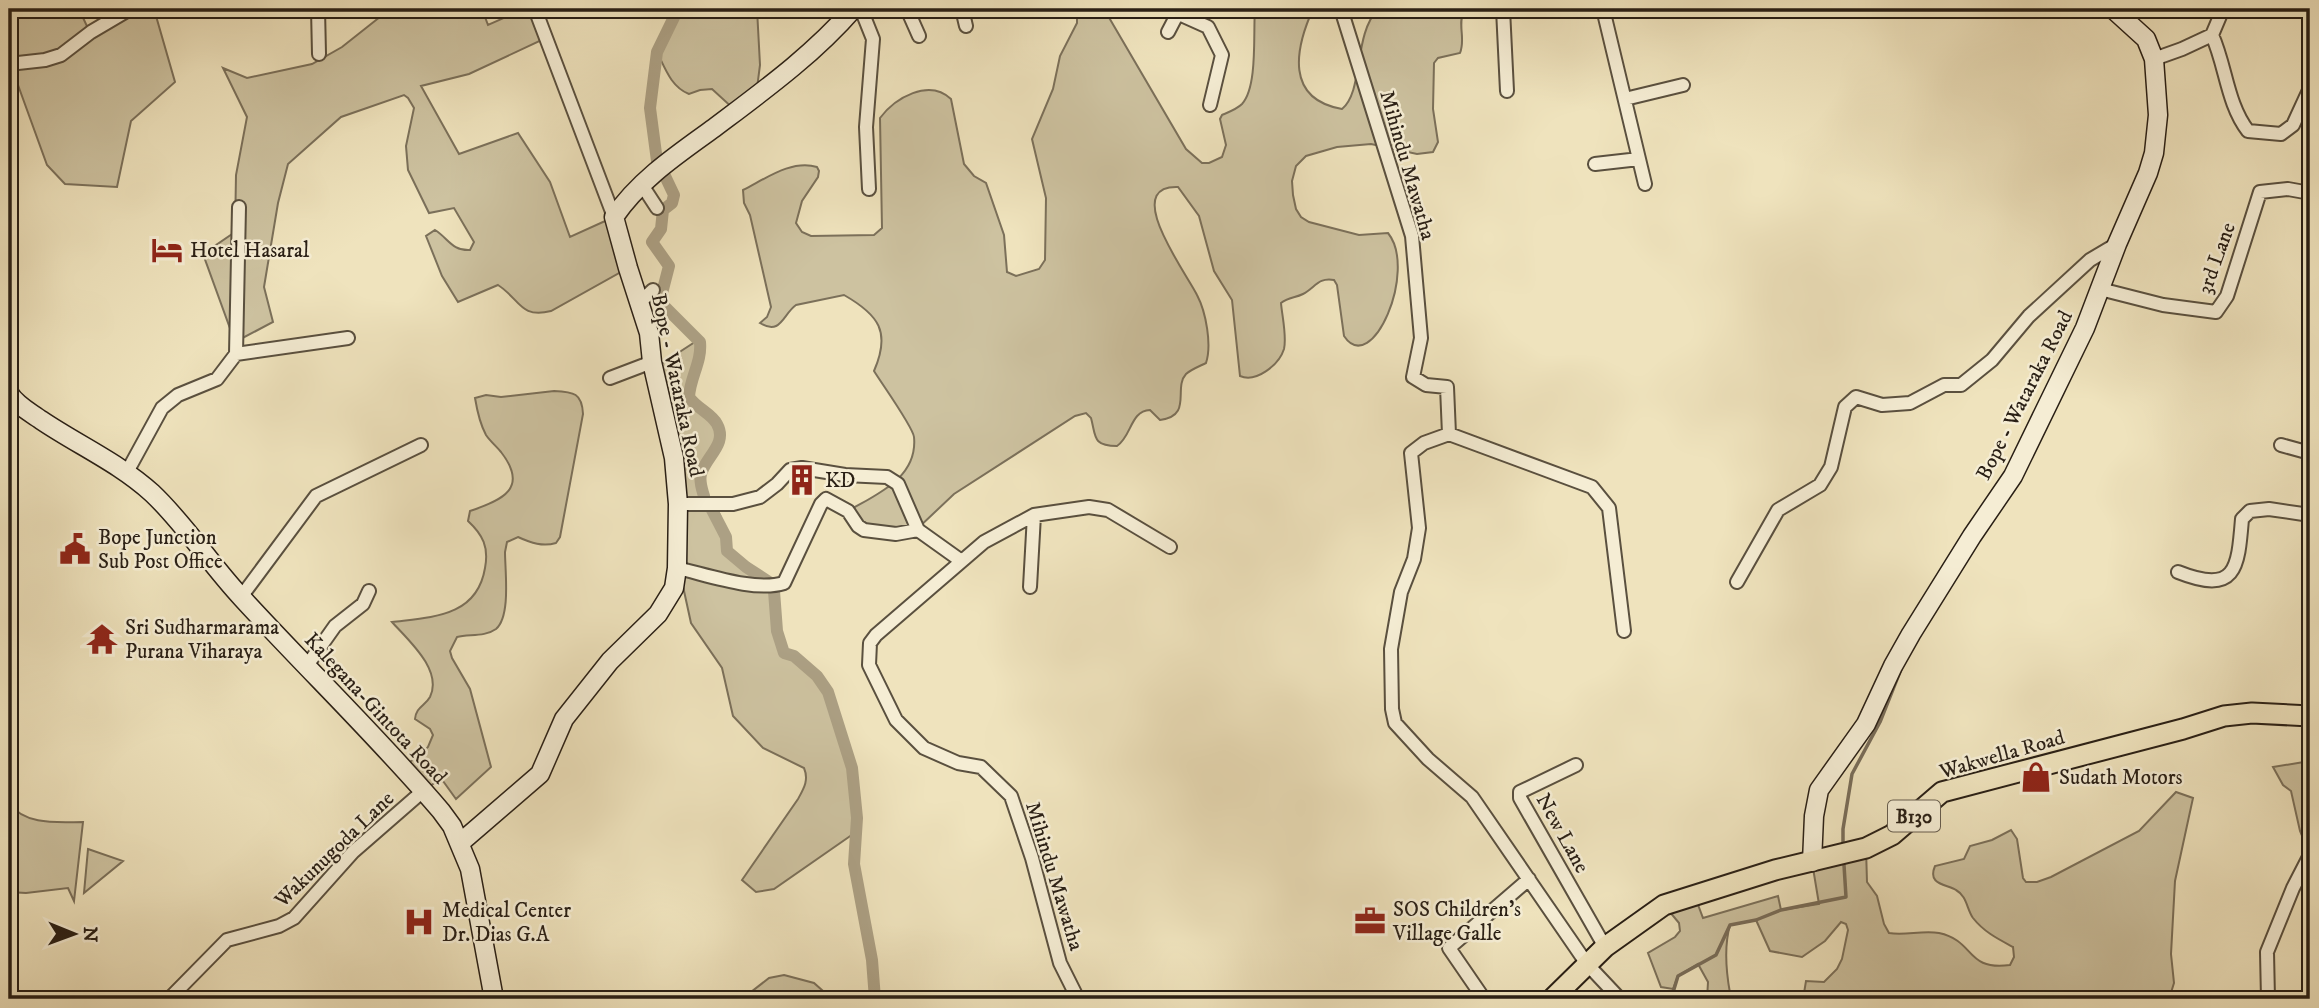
<svg xmlns="http://www.w3.org/2000/svg" width="2319" height="1008" viewBox="0 0 2319 1008" font-family="'IM FELL DW Pica',serif">
	<style>
		.green { fill: #cdc2a0; stroke: #7b705a; stroke-width: 2 }
		.lines { fill: none; stroke-linecap: round; stroke-linejoin: round }
		.stream { stroke: #786c58; stroke-width: 3.5 }
		.canal { stroke: #aca084; stroke-width: 12 }
		.street-casing { stroke: #5a503f; stroke-width: 16 }
		.secondary-casing { stroke: #291f15; stroke-width: 21 }
		.primary-casing { stroke: #291f15; stroke-width: 23 }
		.street { stroke: #f5edd4; stroke-width: 12 }
		.secondary { stroke: #f5edd4; stroke-width: 18 }
		.primary { stroke: #efe3bd; stroke-width: 19 }
		.labels { text-anchor: middle; stroke-width: 5; stroke-linejoin: round; paint-order: stroke }
		.shield { fill: #f5edd4; stroke: #665d4e; stroke-width: 2 }
		.shield-label { font-size: 19px; font-weight: bold; fill: #291f15 }
		.street-label { font-size: 21px; fill: #291f15; stroke: #f5edd4 }
		.poi-label { font-size: 21px; fill: #291f15; stroke: #f5edd4; text-anchor: start }
	</style>
	<rect width="100%" height="100%" fill="#efe3bd"/>
	<filter id="stains"><feTurbulence type="fractalNoise" baseFrequency=".00286" numOctaves="4"/><feColorMatrix values="0 0 0 0 .2 0 0 0 0 .09 0 0 0 0 .02 0 0 0 .5 -.17"/></filter>
	<radialGradient id="worn" r=".72"><stop offset=".6" stop-color="#630" stop-opacity="0"/><stop offset="1" stop-color="#630" stop-opacity=".3"/></radialGradient>
	<path class="green" d="M 9,9 L 79,9 L 91,35 L 147,9 L 154,9 L 175,82 L 131,121 L 117,187 L 65,184 L 47,165 L 14,74 L 9,54 Z
		M 390,9 L 482,9 L 488,25 L 524,9 L 535,9 L 546,38 L 469,74 L 421,86 L 459,154 L 518,133 L 550,182 L 570,237 L 614,217 L 628,268 L 551,311 C 520,319 520,299 498,285 L 458,302 L 442,276 L 426,236 L 435,230 C 448,238 452,251 470,250 L 474,242 L 454,208 L 429,213 L 408,170 L 406,146 L 414,108 L 408,98 L 404,95 L 341,117 L 288,164 L 278,203 L 264,287 L 273,322 L 235,342 L 203,254 L 235,232 L 236,175 L 247,117 L 223,68 L 247,78 L 312,64 L 342,47 Z
		M 678,9 L 757,9 L 760,65 L 756,96 L 736,111 L 712,89 L 700,90 L 689,94 C 671,87 665,68 657,52 Z
		M 1077,9 L 1104,9 L 1186,149 L 1202,163 L 1209,163 L 1222,157 L 1226,145 L 1220,119 L 1222,115 C 1229,112 1237,109 1242,104 C 1258,87 1253,32 1255,9 L 1313,9 C 1295,49 1285,99 1342,109 C 1364,91 1353,35 1378,9 L 1464,9 C 1457,26 1466,38 1460,53 L 1438,58 L 1434,63 L 1433,109 L 1438,142 L 1433,152 L 1417,154 L 1371,144 L 1337,147 L 1306,156 L 1296,166 L 1292,181 L 1293,195 L 1296,209 L 1301,217 L 1309,222 L 1359,235 L 1388,233 C 1418,270 1372,378 1344,336 L 1337,285 L 1334,280 C 1318,277 1315,288 1303,294 C 1295,298 1288,297 1281,303 C 1282,316 1287,336 1284,349 C 1279,365 1256,383 1240,376 L 1232,300 L 1214,271 L 1199,216 L 1178,187 C 1120,185 1187,274 1197,295 C 1206,312 1212,345 1206,363 C 1200,366 1190,370 1186,374 C 1173,388 1193,416 1160,420 L 1150,410 C 1130,411 1132,436 1117,446 C 1092,446 1096,436 1091,418 L 1086,413 L 1075,416 L 954,494 L 916,530 L 864,530 L 848,511 C 877,494 918,478 914,437 C 913,427 882,384 874,371 C 891,332 879,315 844,295 L 796,305 C 783,314 781,336 760,323 L 767,317 L 771,307 L 750,215 L 744,203 L 743,190 C 765,179 792,159 817,167 L 819,171 L 818,177 L 802,201 L 796,223 L 802,232 L 811,236 L 874,235 L 882,228 L 880,118 C 895,98 929,78 951,99 L 964,164 L 974,176 L 986,183 L 1004,235 L 1007,272 L 1016,276 L 1039,269 L 1045,260 L 1046,198 L 1032,139 L 1053,89 L 1060,56 L 1077,23 Z
		M 698,340 C 705,359 691,377 689,397 C 702,416 718,415 721,440 L 701,474 L 700,483 L 704,493 L 720,515 L 727,551 L 746,567 L 773,584 L 777,631 L 784,653 C 801,658 821,676 828,692 C 833,702 835,714 838,724 C 849,759 859,794 856,832 L 774,889 L 756,892 L 742,880 L 798,799 C 804,788 809,780 804,768 L 763,748 L 733,716 L 722,668 L 691,623 L 679,568 L 655,368 Z
		M 554,391 C 574,392 582,393 583,414 L 560,537 L 556,543 C 543,547 531,543 518,537 L 507,542 L 505,552 C 505,571 511,616 496,629 C 485,637 469,634 457,637 L 450,651 L 452,658 L 470,689 L 491,767 L 456,799 L 443,781 L 436,782 L 423,791 L 404,767 L 428,747 L 433,735 L 430,729 L 415,719 C 416,707 425,706 430,697 C 443,670 408,640 392,622 C 432,617 477,617 485,568 C 489,547 483,535 468,521 L 470,511 C 503,500 529,488 501,452 C 496,446 490,441 486,435 C 480,424 477,410 475,398 L 486,395 L 501,397 Z
		M 2310,761 L 2310,855 L 2300,831 L 2291,791 L 2283,785 L 2273,767 Z
		M 2176,792 L 2193,798 L 2175,881 L 2171,954 L 2174,983 L 2169,999 L 1803,999 L 1806,981 L 1824,982 L 1837,969 L 1842,959 L 1848,930 L 1846,924 L 1841,922 L 1825,941 L 1802,957 L 1770,951 L 1756,920 L 1730,925 C 1724,946 1726,971 1730,993 L 1738,999 L 1707,999 L 1708,982 L 1698,964 L 1678,976 L 1673,989 L 1661,987 L 1648,953 L 1675,937 L 1680,931 L 1679,923 L 1664,905 L 1694,894 L 1703,918 L 1778,896 L 1781,910 L 1819,904 L 1812,862 L 1866,848 L 1867,882 L 1877,896 L 1884,924 L 1889,933 C 1905,936 1922,930 1939,933 C 1976,941 1965,971 2010,965 L 2014,957 L 2013,947 C 1998,939 1984,932 1973,918 C 1967,910 1967,896 1956,890 C 1946,884 1927,885 1935,866 L 1964,859 L 1970,846 L 1992,840 L 2011,830 L 2017,839 L 2023,878 L 2026,882 L 2037,882 L 2051,877 L 2139,831 Z
		M 9,803 C 25,826 59,822 83,822 L 74,901 L 68,888 L 26,893 L 9,892 Z
		M 88,849 L 123,861 L 84,893 Z
		M 784,975 L 814,983 L 832,999 L 742,999 L 769,978 Z"/>
	<g class="lines">
		<path class="stream" d="M 1843,844 L 1843,829 L 1852,774 L 1880,722 L 1901,669
			M 1671,999 L 1678,976 L 1716,955 L 1730,925 L 1756,920 L 1781,910 L 1846,897 L 1844,865"/>
		<path class="canal" d="M 657,161 L 650,108 L 657,52 L 678,9
			M 665,176 L 674,195 L 672,203 L 663,210 L 661,229 L 652,242 L 669,266 L 661,297 L 662,304 L 700,342 C 702,362 690,377 689,397 C 696,408 711,413 717,424 C 728,444 706,456 701,474 C 699,482 702,489 704,496
			M 711,508 L 726,537 L 727,551 L 746,567 L 772,584
			M 774,591 L 777,631 L 784,653 L 794,656 L 817,676 L 828,692 L 852,768 L 857,818 L 854,864 L 872,960 L 875,999"/>
		<defs>
			<path id="street" d="M 318,9 L 319,54
				M 535,9 L 614,217
				M 861,9 L 873,39 L 866,127 L 869,189
				M 907,9 L 919,36
				M 962,9 L 966,26
				M 1341,9 L 1412,236 L 1421,338 L 1413,377 L 1426,385 L 1447,387 L 1449,434
				M 1503,9 L 1507,91
				M 1603,9 L 1645,184
				M 1179,14 L 1208,27 L 1222,55 L 1210,105
				M 1168,32 L 1180,9
				M 2212,35 L 2223,9
				M 2154,59 L 2182,49 L 2212,35 C 2226,66 2227,104 2248,131 L 2281,134 L 2293,125 L 2310,88
				M 9,64 L 45,60 L 61,55 L 91,32 L 130,9
				M 1625,99 L 1683,85
				M 1595,164 L 1639,159
				M 642,185 L 657,208
				M 2100,289 L 2163,305 L 2216,312 L 2227,296 L 2260,192 L 2288,189 L 2310,193
				M 640,302 L 653,290
				M 236,354 L 239,207
				M 610,378 L 652,362
				M 2281,445 L 2310,453
				M 127,472 L 162,408 L 178,395 L 217,379 L 236,354 L 348,338
				M 678,504 L 733,504 L 760,497 L 777,484 L 790,470 L 802,468 L 845,475 L 887,477 L 898,484 L 918,530
				M 677,568 C 708,575 755,592 784,583 L 821,504 L 826,499 L 848,511 L 858,526 L 864,530 L 896,534 L 918,530 L 960,560
				M 2178,572 C 2236,595 2238,569 2242,519 L 2250,511 L 2269,509 L 2310,515
				M 1737,582 L 1778,510 L 1820,485 L 1831,467 L 1845,407 L 1856,397 L 1882,405 L 1910,403 L 1944,385 L 1961,385 L 1992,360 L 2029,316 L 2090,260 L 2117,244
				M 1030,587 L 1034,515
				M 241,597 L 316,496 L 421,445
				M 306,667 L 335,626 L 363,604 L 369,591
				M 1576,765 L 1520,792 L 1520,798 L 1605,947
				M 41,999 L 56,999
				M 169,999 L 227,940 L 279,926 L 294,918 L 353,852 L 423,791
				M 1078,999 L 1060,963 L 1032,858 L 1011,796 L 981,767 L 958,763 L 924,748 L 896,720 L 869,665 L 870,643 L 876,635 L 984,542 L 1034,515 L 1089,507 L 1108,510 L 1170,547
				M 1484,999 L 1449,948 L 1529,879
				M 1620,999 L 1587,964 L 1472,797 L 1428,759 L 1395,723 L 1392,709 L 1391,649 L 1401,592 L 1414,559 L 1419,528 L 1411,453 L 1424,443 L 1449,434 L 1592,487 L 1609,508 L 1624,631
				M 2268,999 L 2267,952 L 2293,888 L 2310,855"/>
			<path id="secondary" d="M 9,393 C 16,405 30,412 41,420 C 78,445 119,463 152,493 C 185,524 211,565 242,598 C 308,670 378,737 441,811 L 452,826 L 470,869 L 494,999
				M 460,843 L 540,774 L 564,719 L 610,661 L 658,614 L 674,588 L 677,568 L 678,504 L 674,458 L 652,362 L 649,333 L 628,268 L 614,217 C 639,180 678,154 714,128 C 763,91 813,55 853,9
				M 1812,862 L 1814,816 L 1819,790 L 1866,724 L 1893,666 L 1911,634 L 1972,536 L 2013,476 L 2085,328 L 2117,244 L 2148,173 L 2154,153 L 2158,115 L 2154,59 L 2146,39 L 2113,9"/>
			<path id="primary" d="M 1552,999 L 1605,947 L 1664,905 L 1775,870 L 1866,848 L 1892,835 L 1942,792 L 2183,729 L 2224,716 L 2252,713 L 2310,716"/>
		</defs>
		<use href="#street" class="street-casing"/>
		<use href="#secondary" class="secondary-casing"/>
		<use href="#primary" class="primary-casing"/>
		<use href="#street" class="street"/>
		<use href="#secondary" class="secondary"/>
		<use href="#primary" class="primary"/>
	</g>
	<defs>
		<symbol id="hotel-bare" viewBox="-9 -9 18 18"><path d="M-6-4.5h1.5V1H6V5H4.5V3h-9V5H-6ZM-4 0a1.8 1.8 0 1 1 3.6 0ZM.5 0V-2.5h3Q6-2.5 6 0Z" fill="#8f2418" stroke="#f5edd4" stroke-width="2.5" paint-order="stroke"/></symbol>
		<symbol id="building-bare" viewBox="-9 -9 18 18"><path d="M-4-6H4V6H1V3H-1V6H-4ZM-2.5-4.3h1.7v1.8h-1.7ZM.8-4.3h1.7v1.8H.8ZM-2.5-1h1.7V.8h-1.7ZM.8-1h1.7V.8H.8Z" fill="#8f2418" stroke="#f5edd4" stroke-width="2.5" paint-order="stroke"/></symbol>
		<symbol id="civic-bare" viewBox="-9 -9 18 18"><path d="M-.6-6.5H3V-4.5H.6V-3L4-1V1h2V6H-6V1h2V-1L-.6-3ZM-1.2 2.5V6h2.4V2.5Z" fill="#8f2418" stroke="#f5edd4" stroke-width="2.5" paint-order="stroke"/></symbol>
		<symbol id="temple-bare" viewBox="-9 -9 18 18"><path d="M0-6L5-2H3V0L6.5 2.5H4V6H1.5V3h-3V6H-4V2.5H-6.5L-3 0V-2H-5Z" fill="#8f2418" stroke="#f5edd4" stroke-width="2.5" paint-order="stroke"/></symbol>
		<symbol id="shop-bare" viewBox="-9 -9 18 18"><path d="M-5-2.5h2.3a2.7 3.5 0 0 1 5.4 0H5L5.5 6h-11ZM-1.5-2.5h3a1.5 2.3 0 0 0-3 0Z" fill="#8f2418" stroke="#f5edd4" stroke-width="2.5" paint-order="stroke"/></symbol>
		<symbol id="office-bare" viewBox="-9 -9 18 18"><path d="M-6-3h4V-5.5h4V-3h4V5H-6ZM-1-4.5V-3h2v-1.5ZM-6 0V1H6V0Z" fill="#8f2418" stroke="#f5edd4" stroke-width="2.5" paint-order="stroke"/></symbol>
		<symbol id="hospital-bare" viewBox="-9 -9 18 18"><path d="M-5-5h3v3.5h4V-5h3V5h-3V1.5h-4V5h-3Z" fill="#8f2418" stroke="#f5edd4" stroke-width="2.5" paint-order="stroke"/></symbol>
	</defs>
	<g fill-rule="evenodd">
		<use href="#hotel-bare" x="145" y="228" width="44" height="44"/>
		<use href="#building-bare" x="780" y="458" width="44" height="44"/>
		<use href="#civic-bare" x="53" y="527" width="44" height="44"/>
		<use href="#temple-bare" x="80" y="617" width="44" height="44"/>
		<use href="#shop-bare" x="2014" y="755" width="44" height="44"/>
		<use href="#office-bare" x="1348" y="899" width="44" height="44"/>
		<use href="#hospital-bare" x="397" y="900" width="44" height="44"/>
	</g>
	<g class="labels">
		<rect class="shield" x="1888" y="800.5" width="52" height="31" rx="5"/>
		<g class="shield-label">
			<text x="1914" y="823">B130</text>
		</g>
		<g class="street-label">
			<text transform="translate(1408 165) rotate(74)" y="7">Mihindu Mawatha</text>
			<text transform="translate(2216 258) rotate(-70)" y="7">3rd Lane</text>
			<text transform="translate(678 385) rotate(78)" y="7">Bope - Wataraka Road</text>
			<text transform="translate(2024 395) rotate(-63)" y="7">Bope - Wataraka Road</text>
			<text transform="translate(376 708) rotate(47)" y="7">Kalegana-Gintota Road</text>
			<text transform="translate(2002 754) rotate(-16)" y="7">Wakwella Road</text>
			<text transform="translate(1563 833) rotate(61)" y="7">New Lane</text>
			<text transform="translate(334 849) rotate(-44)" y="7">Wakunugoda Lane</text>
			<text transform="translate(1055 876) rotate(73)" y="7">Mihindu Mawatha</text>
		</g>
		<g class="poi-label">
			<text x="190" y="257">Hotel Hasaral</text>
			<text x="825" y="487">KD</text>
			<text x="98" y="544">Bope Junction<tspan x="98" dy="24">Sub Post Office</tspan></text>
			<text x="125" y="634">Sri Sudharmarama<tspan x="125" dy="24">Purana Viharaya</tspan></text>
			<text x="2059" y="784">Sudath Motors</text>
			<text x="1393" y="916">SOS Children's<tspan x="1393" dy="24">Village Galle</tspan></text>
			<text x="442" y="917">Medical Center<tspan x="442" dy="24">Dr. Dias G.A</tspan></text>
		</g>
	</g>
	<rect width="2319" height="1008" fill="none" stroke="#efe3bd" stroke-width="35"/>
	<rect x="10" y="10" width="2298" height="987" fill="none" stroke="#291f15" stroke-width="3.5"/>
	<rect x="18" y="18" width="2284" height="973" fill="none" stroke="#291f15" stroke-width="2"/>
	<g transform="translate(74 934) rotate(91)" stroke="#f5edd4" stroke-width="5" paint-order="stroke">
	<path d="M0-5L12 26L0 18L-12 26Z" fill="#291f15"/>
	<text y="-10" font-size="19" font-weight="bold" text-anchor="middle" fill="#291f15">N</text>
	</g>
	<rect width="100%" height="100%" filter="url(#stains)"/>
	<rect width="100%" height="100%" fill="url(#worn)"/>
</svg>
